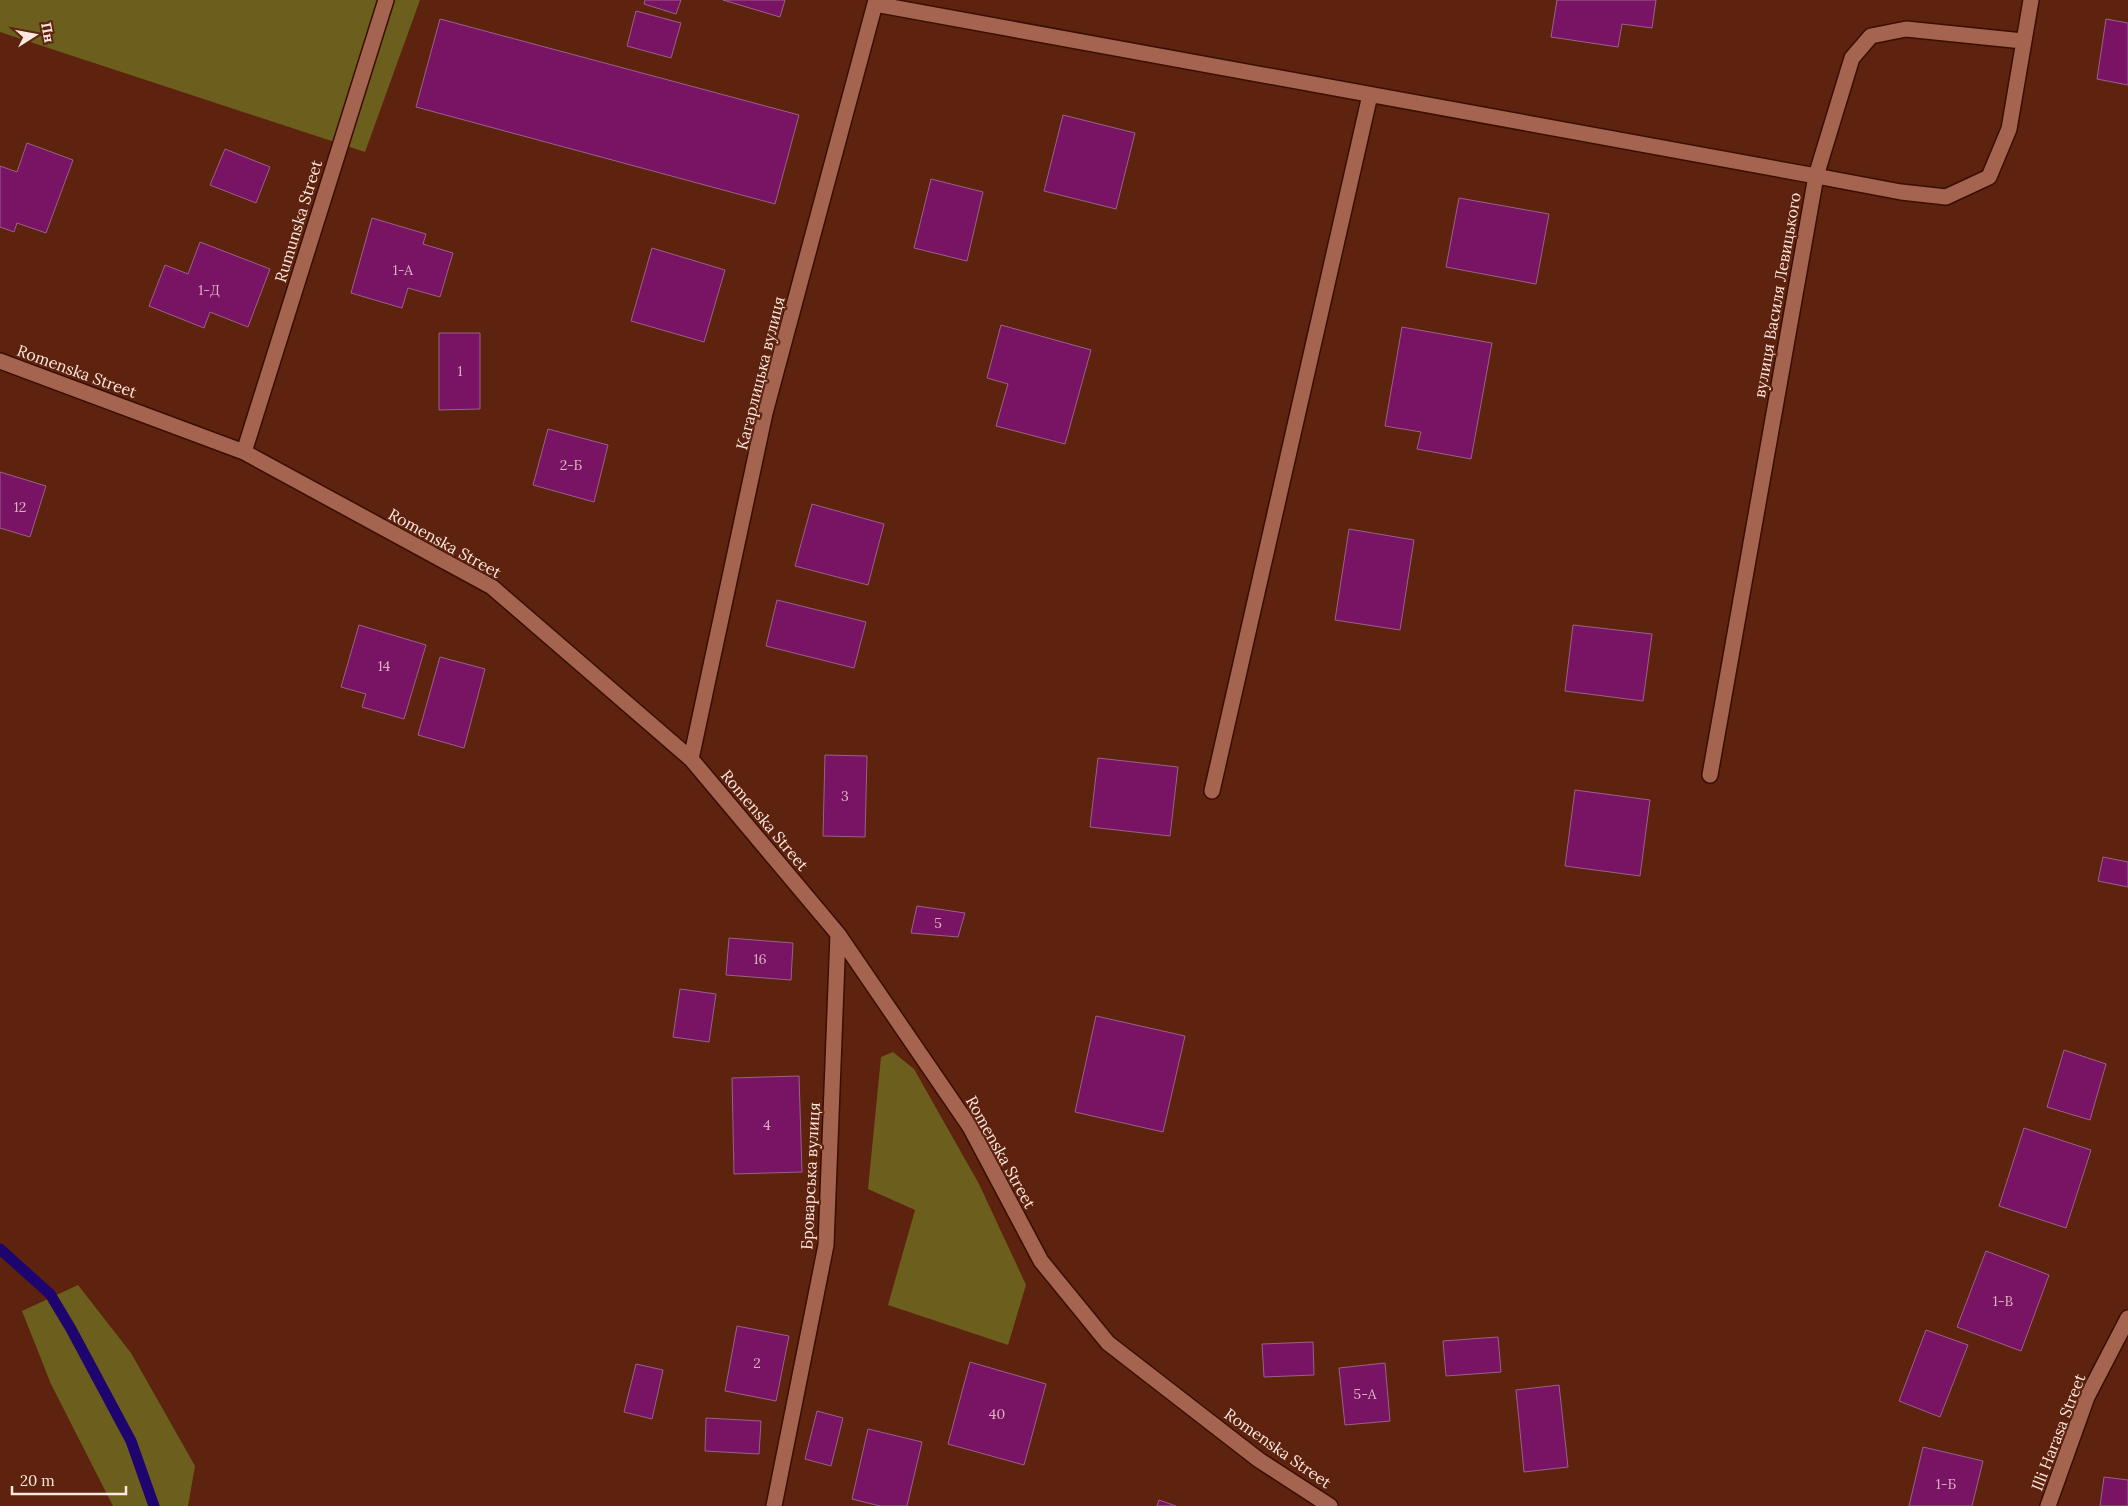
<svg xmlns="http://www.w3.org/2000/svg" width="2128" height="1506" viewBox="0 0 2128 1506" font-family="Lora,serif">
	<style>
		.green { fill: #6c5f1d }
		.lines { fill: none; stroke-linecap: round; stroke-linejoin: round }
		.stream { stroke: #1e046e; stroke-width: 11 }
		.building { fill: #781463; stroke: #996189 }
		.minor-casing { stroke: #3a0e02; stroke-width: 18 }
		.minor { stroke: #a5644f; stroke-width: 15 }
		.labels { text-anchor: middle; stroke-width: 4.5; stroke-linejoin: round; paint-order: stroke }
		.number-label { font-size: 14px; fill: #dcb2c0 }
		.street-label { font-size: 16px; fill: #fde7df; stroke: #5d230f }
	</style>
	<rect width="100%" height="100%" fill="#5d230f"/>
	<path class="green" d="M 0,0 L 420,0 L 365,152 L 0,32 Z
		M 893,1052 L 914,1069 L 979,1184 L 1026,1285 L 1008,1345 L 888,1305 L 915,1210 L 868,1189 L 881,1057 Z
		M 78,1285 L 131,1353 L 195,1466 L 188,1506 L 113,1506 L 51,1384 L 22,1311 Z"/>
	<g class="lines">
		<path class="stream" d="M 0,1249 L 50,1294 L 71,1329 L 131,1441 L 154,1506"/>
	</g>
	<path class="building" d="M 645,0 L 681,0 L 676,14 L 644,4 Z
		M 723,0 L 785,0 L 780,17 Z
		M 1557,0 L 1656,0 L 1652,28 L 1622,24 L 1618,47 L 1551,37 Z
		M 636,11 L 681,23 L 671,58 L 627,46 Z
		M 440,19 L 799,115 L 775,204 L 416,107 Z
		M 2106,19 L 2128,23 L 2128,85 L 2097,79 Z
		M 1063,115 L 1135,133 L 1116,209 L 1044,191 Z
		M 27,143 L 73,160 L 46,233 L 17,223 L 14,232 L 0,227 L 0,166 L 17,172 Z
		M 225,149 L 270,167 L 256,203 L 210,185 Z
		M 931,179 L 983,192 L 967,261 L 914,248 Z
		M 1459,198 L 1549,214 L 1536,284 L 1446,267 Z
		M 372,218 L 426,234 L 423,244 L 453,253 L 440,297 L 408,288 L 402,308 L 351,293 Z
		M 200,242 L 270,269 L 248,327 L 210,312 L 204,328 L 149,306 L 165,265 L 188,274 Z
		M 652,248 L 725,270 L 704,342 L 631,321 Z
		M 1001,325 L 1091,350 L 1065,444 L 996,426 L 1008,384 L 987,378 Z
		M 1402,327 L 1492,343 L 1471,459 L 1417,449 L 1421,432 L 1385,426 Z
		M 439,333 L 480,333 L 480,409 L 439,410 Z
		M 548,429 L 608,445 L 594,502 L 533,485 Z
		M 0,472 L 46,486 L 30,537 L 0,528 Z
		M 812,504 L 884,524 L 868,585 L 795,566 Z
		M 1349,529 L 1414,540 L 1400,630 L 1335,620 Z
		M 777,600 L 866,622 L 854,668 L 766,646 Z
		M 359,625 L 426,645 L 404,719 L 362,707 L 366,694 L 341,687 Z
		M 1573,625 L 1652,634 L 1643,701 L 1565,691 Z
		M 440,657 L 485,669 L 464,748 L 418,735 Z
		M 825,755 L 867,756 L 865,837 L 823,836 Z
		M 1098,758 L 1178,767 L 1170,836 L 1090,827 Z
		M 1575,790 L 1650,800 L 1640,876 L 1565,866 Z
		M 2103,857 L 2128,862 L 2128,887 L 2098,881 Z
		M 917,906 L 965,913 L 958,937 L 911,933 Z
		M 729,938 L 793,943 L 791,980 L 726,975 Z
		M 680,989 L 716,994 L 709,1042 L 673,1037 Z
		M 1096,1016 L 1185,1036 L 1163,1132 L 1075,1112 Z
		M 2064,1050 L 2106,1064 L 2090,1120 L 2047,1107 Z
		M 799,1076 L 802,1172 L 734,1174 L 732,1078 Z
		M 2024,1128 L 2091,1150 L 2066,1228 L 1999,1206 Z
		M 1986,1251 L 2049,1275 L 2021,1351 L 1957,1327 Z
		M 737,1326 L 789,1336 L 776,1401 L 725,1391 Z
		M 1926,1330 L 1968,1345 L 1940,1417 L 1899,1401 Z
		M 1498,1337 L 1501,1372 L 1446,1376 L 1443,1341 Z
		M 1313,1342 L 1314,1375 L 1264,1377 L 1262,1344 Z
		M 970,1362 L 1046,1384 L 1024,1465 L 948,1444 Z
		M 1385,1363 L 1390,1421 L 1345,1425 L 1339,1368 Z
		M 636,1364 L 663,1370 L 652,1419 L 624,1412 Z
		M 1559,1385 L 1568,1467 L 1524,1472 L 1516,1390 Z
		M 817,1411 L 843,1418 L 831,1466 L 805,1459 Z
		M 706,1418 L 761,1421 L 759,1454 L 705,1451 Z
		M 868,1429 L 922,1442 L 907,1506 L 880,1506 L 852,1499 Z
		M 1923,1447 L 1983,1461 L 1972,1506 L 1909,1506 Z
		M 2104,1477 L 2128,1480 L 2128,1506 L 2100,1506 Z
		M 1159,1500 L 1176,1506 L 1157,1506 Z"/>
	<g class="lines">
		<defs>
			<path id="minor" d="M 875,4 L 1816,176 L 1852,58 L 1871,36 L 1906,29 L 2023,41
				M 0,361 L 244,452 L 492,587 L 691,759 L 838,934 L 970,1127 L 1041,1261 L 1108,1343 L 1259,1460 L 1330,1506
				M 244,452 L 386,0
				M 691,759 L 765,413 L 876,0
				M 1710,775 L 1816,176 L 1901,192 L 1946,197 L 1989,177 L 2009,129 L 2031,0
				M 1212,791 L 1370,95
				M 774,1506 L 826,1245 L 838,934
				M 2048,1506 L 2087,1397 L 2128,1318"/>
		</defs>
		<use href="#minor" class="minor-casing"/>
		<use href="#minor" class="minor"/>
	</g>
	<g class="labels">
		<g class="number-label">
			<text x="403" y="275">1-А</text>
			<text x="209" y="295">1-Д</text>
			<text x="460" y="376">1</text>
			<text x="571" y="470">2-Б</text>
			<text x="20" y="512">12</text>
			<text x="384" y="671">14</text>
			<text x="845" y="801">3</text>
			<text x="938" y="928">5</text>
			<text x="760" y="964">16</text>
			<text x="767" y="1130">4</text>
			<text x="2003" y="1306">1-В</text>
			<text x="757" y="1368">2</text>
			<text x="1365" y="1399">5-А</text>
			<text x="997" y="1419">40</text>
			<text x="1946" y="1489">1-Б</text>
		</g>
		<g class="street-label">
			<text transform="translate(298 221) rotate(-73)" y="6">Rumunska Street</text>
			<text transform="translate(1777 295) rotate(-80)" y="6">вулиця Василя Левицького</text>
			<text transform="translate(77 371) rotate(20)" y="6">Romenska Street</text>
			<text transform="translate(760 373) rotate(-76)" y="6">Кагарлицька вулиця</text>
			<text transform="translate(445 543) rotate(29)" y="6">Romenska Street</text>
			<text transform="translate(765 820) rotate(50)" y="6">Romenska Street</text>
			<text transform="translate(1001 1152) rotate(61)" y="6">Romenska Street</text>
			<text transform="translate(810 1176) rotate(-87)" y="6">Броварська вулиця</text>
			<text transform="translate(2058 1432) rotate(-69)" y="6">Illi Harasa Street</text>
			<text transform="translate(1278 1448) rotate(35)" y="6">Romenska Street</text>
		</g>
	</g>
	<g transform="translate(35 35) rotate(79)" stroke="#5d230f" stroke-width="4" paint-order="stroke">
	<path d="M0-4L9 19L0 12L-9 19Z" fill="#fde7df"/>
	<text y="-8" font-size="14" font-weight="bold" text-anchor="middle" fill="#fde7df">Пн</text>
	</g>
	<path d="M12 1486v8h114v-8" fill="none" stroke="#fde7df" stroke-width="2.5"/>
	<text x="20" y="1486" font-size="15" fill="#fde7df" stroke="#5d230f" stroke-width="4" paint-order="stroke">20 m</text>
</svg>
